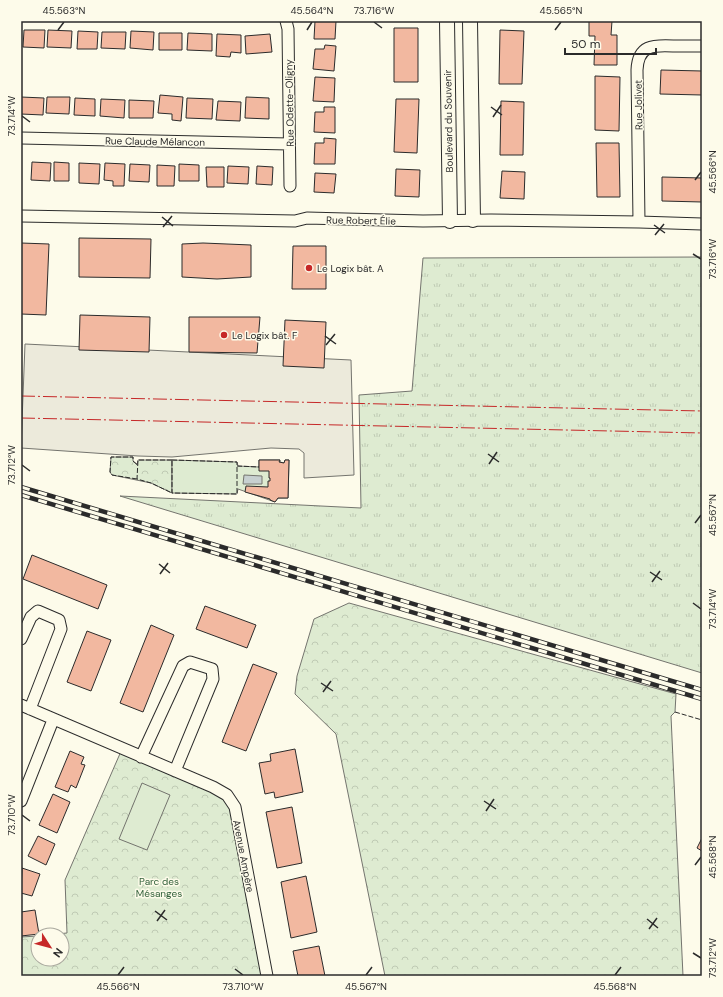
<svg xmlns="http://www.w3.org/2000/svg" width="723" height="997" viewBox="0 0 723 997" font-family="'DM Sans',sans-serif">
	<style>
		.grass { fill: url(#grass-tufts); stroke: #74746e }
		.forest { fill: url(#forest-crowns); stroke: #74746e }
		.pitch { fill: #deebd1; stroke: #74746e }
		.parking { fill: #eceadb; stroke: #74746e }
		.water { fill: #c7d0d0; stroke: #74746e }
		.building { fill: #f2b8a0; stroke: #2b2b2b }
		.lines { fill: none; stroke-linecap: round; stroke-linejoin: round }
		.minor-casing { stroke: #2b2b2b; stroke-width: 13 }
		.tertiary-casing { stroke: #2b2b2b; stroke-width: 16 }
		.minor { stroke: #fdfbea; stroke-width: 11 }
		.tertiary { stroke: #fdfbea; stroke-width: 14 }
		.rail-casing { stroke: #2b2b2b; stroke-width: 4.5 }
		.rail { stroke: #fdfbea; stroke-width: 3; stroke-dasharray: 9; stroke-linecap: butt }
		.fence { stroke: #2b2b2b; stroke-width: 1; stroke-dasharray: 5 2; stroke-linecap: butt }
		.power { stroke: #c62828; stroke-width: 1; stroke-dasharray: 14 3 2 3; stroke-linecap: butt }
		.ticks { fill: none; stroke: #2b2b2b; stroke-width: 1.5 }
		.poi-dot { fill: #c62828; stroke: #fdfbea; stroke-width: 1.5 }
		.labels { text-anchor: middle; stroke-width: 3; stroke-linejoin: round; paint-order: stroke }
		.street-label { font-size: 10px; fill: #2b2b2b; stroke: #fdfbea }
		.poi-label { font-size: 10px; fill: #2b2b2b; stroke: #fdfbea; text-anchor: start }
		.park-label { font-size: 10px; fill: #34623c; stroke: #fdfbea }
		.neatline { fill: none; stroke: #2b2b2b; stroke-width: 1.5 }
		.ticks-label { font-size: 10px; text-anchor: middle; fill: #2b2b2b }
	</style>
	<defs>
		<pattern id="grass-tufts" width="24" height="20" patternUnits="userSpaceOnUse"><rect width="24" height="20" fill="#deebd1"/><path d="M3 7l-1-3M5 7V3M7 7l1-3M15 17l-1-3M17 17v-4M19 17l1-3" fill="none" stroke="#bfcab4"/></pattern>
		<pattern id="forest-crowns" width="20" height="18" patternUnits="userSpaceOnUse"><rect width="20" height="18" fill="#deebd1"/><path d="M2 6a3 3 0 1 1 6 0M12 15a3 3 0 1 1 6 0" fill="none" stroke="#bfcab4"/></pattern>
	</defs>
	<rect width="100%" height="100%" fill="#fdfbea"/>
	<path class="grass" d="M 702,257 L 702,673 L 120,496 L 361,508 L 359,395 L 412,391 L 423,258 Z"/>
	<path class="forest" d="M 111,457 L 133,457 L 133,461 L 137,465 L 138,460 L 172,460 L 172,493 L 151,483 L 112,475 L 110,472 Z
		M 349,603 L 676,694 L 675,712 L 671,716 L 683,976 L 385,976 L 336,734 L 295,694 L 297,676 L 314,619 Z
		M 122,749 L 227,795 L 267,976 L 21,976 L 21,937 L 38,936 L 38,959 L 62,959 L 62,935 L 46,935 L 67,933 L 65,880 Z"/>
	<path class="pitch" d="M 172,460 L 237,462 L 238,466 L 259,467 L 259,460 L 280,460 L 280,462 L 284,463 L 285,460 L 289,460 L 288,498 L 278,498 L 275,502 L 238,489 L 237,494 L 172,493 Z
		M 142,783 L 170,795 L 147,850 L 119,839 Z"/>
	<path class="parking" d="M 25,344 L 351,360 L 354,475 L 304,478 L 304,453 L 299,449 L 271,448 L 172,457 L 138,456 L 21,448 Z"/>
	<path class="water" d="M 244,475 L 262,476 L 262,484 L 243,484 Z"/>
	<path class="building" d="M 315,21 L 336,21 L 335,39 L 314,39 Z
		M 589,21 L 612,21 L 611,35 L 617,35 L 617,65 L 594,65 L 595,36 L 589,36 Z
		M 394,28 L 418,28 L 418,82 L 394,82 Z
		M 24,30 L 45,30 L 44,48 L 23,47 Z
		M 48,30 L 72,31 L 71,48 L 47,47 Z
		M 500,30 L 524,31 L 522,84 L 499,84 Z
		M 78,31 L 98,32 L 97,49 L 77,49 Z
		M 131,31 L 154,32 L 153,50 L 130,48 Z
		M 102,32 L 126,32 L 125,49 L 101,48 Z
		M 159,33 L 182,33 L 182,50 L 159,50 Z
		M 188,33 L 212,34 L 212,51 L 187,50 Z
		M 217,34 L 241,35 L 241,53 L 231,52 L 230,57 L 216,56 Z
		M 270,34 L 272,52 L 246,54 L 245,36 Z
		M 325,45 L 336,46 L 334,71 L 313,69 L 315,49 L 324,49 Z
		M 661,70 L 702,71 L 702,95 L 660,94 Z
		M 595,76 L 620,77 L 619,131 L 595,130 Z
		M 315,77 L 335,78 L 334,102 L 313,101 Z
		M 160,95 L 183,97 L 181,121 L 172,120 L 172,114 L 158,113 Z
		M 21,97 L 44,98 L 43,115 L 21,114 Z
		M 47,97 L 70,97 L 69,114 L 46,113 Z
		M 246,97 L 269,98 L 269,119 L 245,118 Z
		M 75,98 L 95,99 L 95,116 L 74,115 Z
		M 187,98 L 213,99 L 212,119 L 186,118 Z
		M 101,99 L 125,100 L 124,118 L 100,116 Z
		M 396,99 L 419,99 L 417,153 L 394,152 Z
		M 129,100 L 154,101 L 153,118 L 129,118 Z
		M 218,101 L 241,102 L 240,121 L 216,120 Z
		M 501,101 L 524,102 L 523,155 L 500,155 Z
		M 324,107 L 335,107 L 335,133 L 314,132 L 315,112 L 324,112 Z
		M 324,138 L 336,139 L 335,164 L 314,164 L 315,143 L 324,143 Z
		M 596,143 L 619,143 L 620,197 L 597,197 Z
		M 32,162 L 51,163 L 50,181 L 31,180 Z
		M 54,162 L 69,163 L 69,181 L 54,181 Z
		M 79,163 L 100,164 L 99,184 L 79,183 Z
		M 105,163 L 125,164 L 124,186 L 113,186 L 113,181 L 104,180 Z
		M 130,164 L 150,165 L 149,182 L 129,181 Z
		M 179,164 L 199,165 L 199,181 L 179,181 Z
		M 157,165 L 175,166 L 174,186 L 157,186 Z
		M 228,166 L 249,167 L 248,184 L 227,183 Z
		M 257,166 L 273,167 L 272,185 L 256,184 Z
		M 206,167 L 224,167 L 224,187 L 207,187 Z
		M 396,169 L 420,170 L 419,197 L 395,196 Z
		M 502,171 L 525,172 L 524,199 L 500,198 Z
		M 315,173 L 336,174 L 334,193 L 314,192 Z
		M 662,177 L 702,178 L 702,202 L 662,201 Z
		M 79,238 L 151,239 L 150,278 L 79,277 Z
		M 21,243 L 49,244 L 46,315 L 21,314 Z
		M 203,243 L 251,245 L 251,277 L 217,279 L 182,277 L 182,244 Z
		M 293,246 L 326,246 L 326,289 L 292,289 Z
		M 80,315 L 150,317 L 149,352 L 79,350 Z
		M 189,317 L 260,317 L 257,353 L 189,352 Z
		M 285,320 L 326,322 L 324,368 L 283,366 Z
		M 259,460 L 280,460 L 279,462 L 284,463 L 285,460 L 289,460 L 288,498 L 278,498 L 275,502 L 270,500 L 270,499 L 245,492 L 246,486 L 268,487 L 268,481 L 270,481 L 270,478 L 269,478 L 269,471 L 259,471 Z
		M 32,555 L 107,585 L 98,609 L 23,579 Z
		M 205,606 L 256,625 L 247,648 L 196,629 Z
		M 151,625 L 174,635 L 143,712 L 120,703 Z
		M 87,631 L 111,640 L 91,691 L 67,682 Z
		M 253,664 L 277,673 L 246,751 L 222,742 Z
		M 295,749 L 303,792 L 275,798 L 274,792 L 265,794 L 259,763 L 271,761 L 270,754 Z
		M 70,751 L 84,757 L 81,764 L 85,765 L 76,788 L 71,785 L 68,792 L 55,787 Z
		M 53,794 L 70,802 L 57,833 L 39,825 Z
		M 292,807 L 302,863 L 277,868 L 266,812 Z
		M 38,836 L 55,844 L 46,865 L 28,856 Z
		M 702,838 L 702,851 L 697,848 Z
		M 22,868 L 40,874 L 32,896 L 21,893 Z
		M 306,876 L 317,932 L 291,938 L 281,882 Z
		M 35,910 L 39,934 L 21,936 L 21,912 Z
		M 319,946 L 325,976 L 298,976 L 293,951 Z"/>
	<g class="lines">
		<defs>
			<path id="minor" d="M 286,21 L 288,29 L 290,186
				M 21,138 L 289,144
				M 21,216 L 295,221 L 307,218 L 423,221 L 491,220 L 639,222 L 702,224
				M 639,222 L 637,70 C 638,45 653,45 673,46 C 683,46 692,46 702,46
				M 21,639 L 31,617 L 38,611 L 59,620 L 61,629 L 30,709
				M 21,705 L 213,787 L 227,795 L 235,807 L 267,976
				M 141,757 L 183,666 L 190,662 L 212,669 L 213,679 L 175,771
				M 21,801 L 53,720"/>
			<path id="tertiary" d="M 447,21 L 450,221
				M 470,21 L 473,220"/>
		</defs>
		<use href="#minor" class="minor-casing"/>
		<use href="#tertiary" class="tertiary-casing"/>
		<use href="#minor" class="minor"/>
		<use href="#tertiary" class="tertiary"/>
		<defs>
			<path id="rail" d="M 21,487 L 702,690
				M 21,495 L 702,699"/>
		</defs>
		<use href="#rail" class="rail-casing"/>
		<use href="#rail" class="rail"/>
		<path class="fence" d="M 172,460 L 237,462 L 237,494 L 172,493 Z
			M 172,460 L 138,460 L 137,479 L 151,483 L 172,493
			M 237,466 L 259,467
			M 137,479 L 112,475 L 110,472 L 111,457 L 133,457 L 133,461 L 138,465
			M 675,712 L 702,720"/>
		<path class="power" d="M 21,396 L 702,411
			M 21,418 L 702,433"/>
	</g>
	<path class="ticks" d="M 374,22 L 382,28M 58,30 L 64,22M 307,30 L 312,22M 555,30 L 561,22M 491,107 L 502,115M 22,116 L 30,122M 493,117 L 501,105M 695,180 L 701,172M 162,217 L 173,226M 654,225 L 665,233M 163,227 L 172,216M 655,235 L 664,224M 693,254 L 701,259M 325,336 L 336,344M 326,345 L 335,334M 488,454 L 499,462M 489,464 L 497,452M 22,465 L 30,471M 695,523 L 701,515M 159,564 L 170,573M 650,572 L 662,580M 160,574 L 168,563M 652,582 L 660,571M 693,603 L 701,609M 321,683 L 333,691M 323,692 L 331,681M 484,801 L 496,809M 486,811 L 494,799M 22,815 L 30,821M 695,865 L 701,857M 155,911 L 167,920M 647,919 L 658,928M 157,921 L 165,910M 649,929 L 657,918M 693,953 L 701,958M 235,969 L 243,975M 118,975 L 124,967M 366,975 L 372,967M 615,975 L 621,967"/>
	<g class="poi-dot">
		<circle cx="309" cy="268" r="4"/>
		<circle cx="224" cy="335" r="4"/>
	</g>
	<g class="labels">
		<g class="street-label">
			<text transform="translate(289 103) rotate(-91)" y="4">Rue Odette-Oligny</text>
			<text transform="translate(638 105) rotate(-91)" y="4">Rue Jolivet</text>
			<text transform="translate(448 121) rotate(-91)" y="4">Boulevard du Souvenir</text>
			<text transform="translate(155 141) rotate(1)" y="4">Rue Claude Mélancon</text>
			<text transform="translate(361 220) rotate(1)" y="4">Rue Robert Élie</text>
			<text transform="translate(244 856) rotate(79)" y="4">Avenue Ampère</text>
		</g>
		<g class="poi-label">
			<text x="317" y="272">Le Logix bât. A</text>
			<text x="232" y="339">Le Logix bât. F</text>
		</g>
		<g class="park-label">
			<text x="159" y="885">Parc des<tspan x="159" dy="12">Mésanges</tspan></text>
		</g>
	</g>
	<rect width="723" height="997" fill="none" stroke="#fdfbea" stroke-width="44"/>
	<g transform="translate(50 947) rotate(126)"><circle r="19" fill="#fdfbea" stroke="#a9a89e"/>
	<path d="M0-3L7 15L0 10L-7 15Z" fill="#c62828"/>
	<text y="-6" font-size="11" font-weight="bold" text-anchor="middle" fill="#2b2b2b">N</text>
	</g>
	<path d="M565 48v6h91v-6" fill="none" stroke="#2b2b2b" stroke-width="2"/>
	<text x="571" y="48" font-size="12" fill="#2b2b2b" stroke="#fdfbea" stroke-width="3" paint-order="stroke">50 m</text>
	<rect x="22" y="22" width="679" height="953" class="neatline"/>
	<g class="ticks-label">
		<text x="64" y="14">45.563°N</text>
		<text x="312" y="14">45.564°N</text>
		<text x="374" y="14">73.716°W</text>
		<text x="561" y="14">45.565°N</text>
		<text transform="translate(11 116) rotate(-90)" y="4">73.714°W</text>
		<text transform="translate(712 172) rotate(-90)" y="4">45.566°N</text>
		<text transform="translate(712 259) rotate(-90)" y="4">73.716°W</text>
		<text transform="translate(11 465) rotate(-90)" y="4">73.712°W</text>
		<text transform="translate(712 515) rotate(-90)" y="4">45.567°N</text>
		<text transform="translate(712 609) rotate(-90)" y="4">73.714°W</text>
		<text transform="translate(11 815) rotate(-90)" y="4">73.710°W</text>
		<text transform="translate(712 857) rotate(-90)" y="4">45.568°N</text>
		<text transform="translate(712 958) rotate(-90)" y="4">73.712°W</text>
		<text x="118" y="990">45.566°N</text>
		<text x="243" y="990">73.710°W</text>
		<text x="366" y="990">45.567°N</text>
		<text x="615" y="990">45.568°N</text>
	</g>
</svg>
